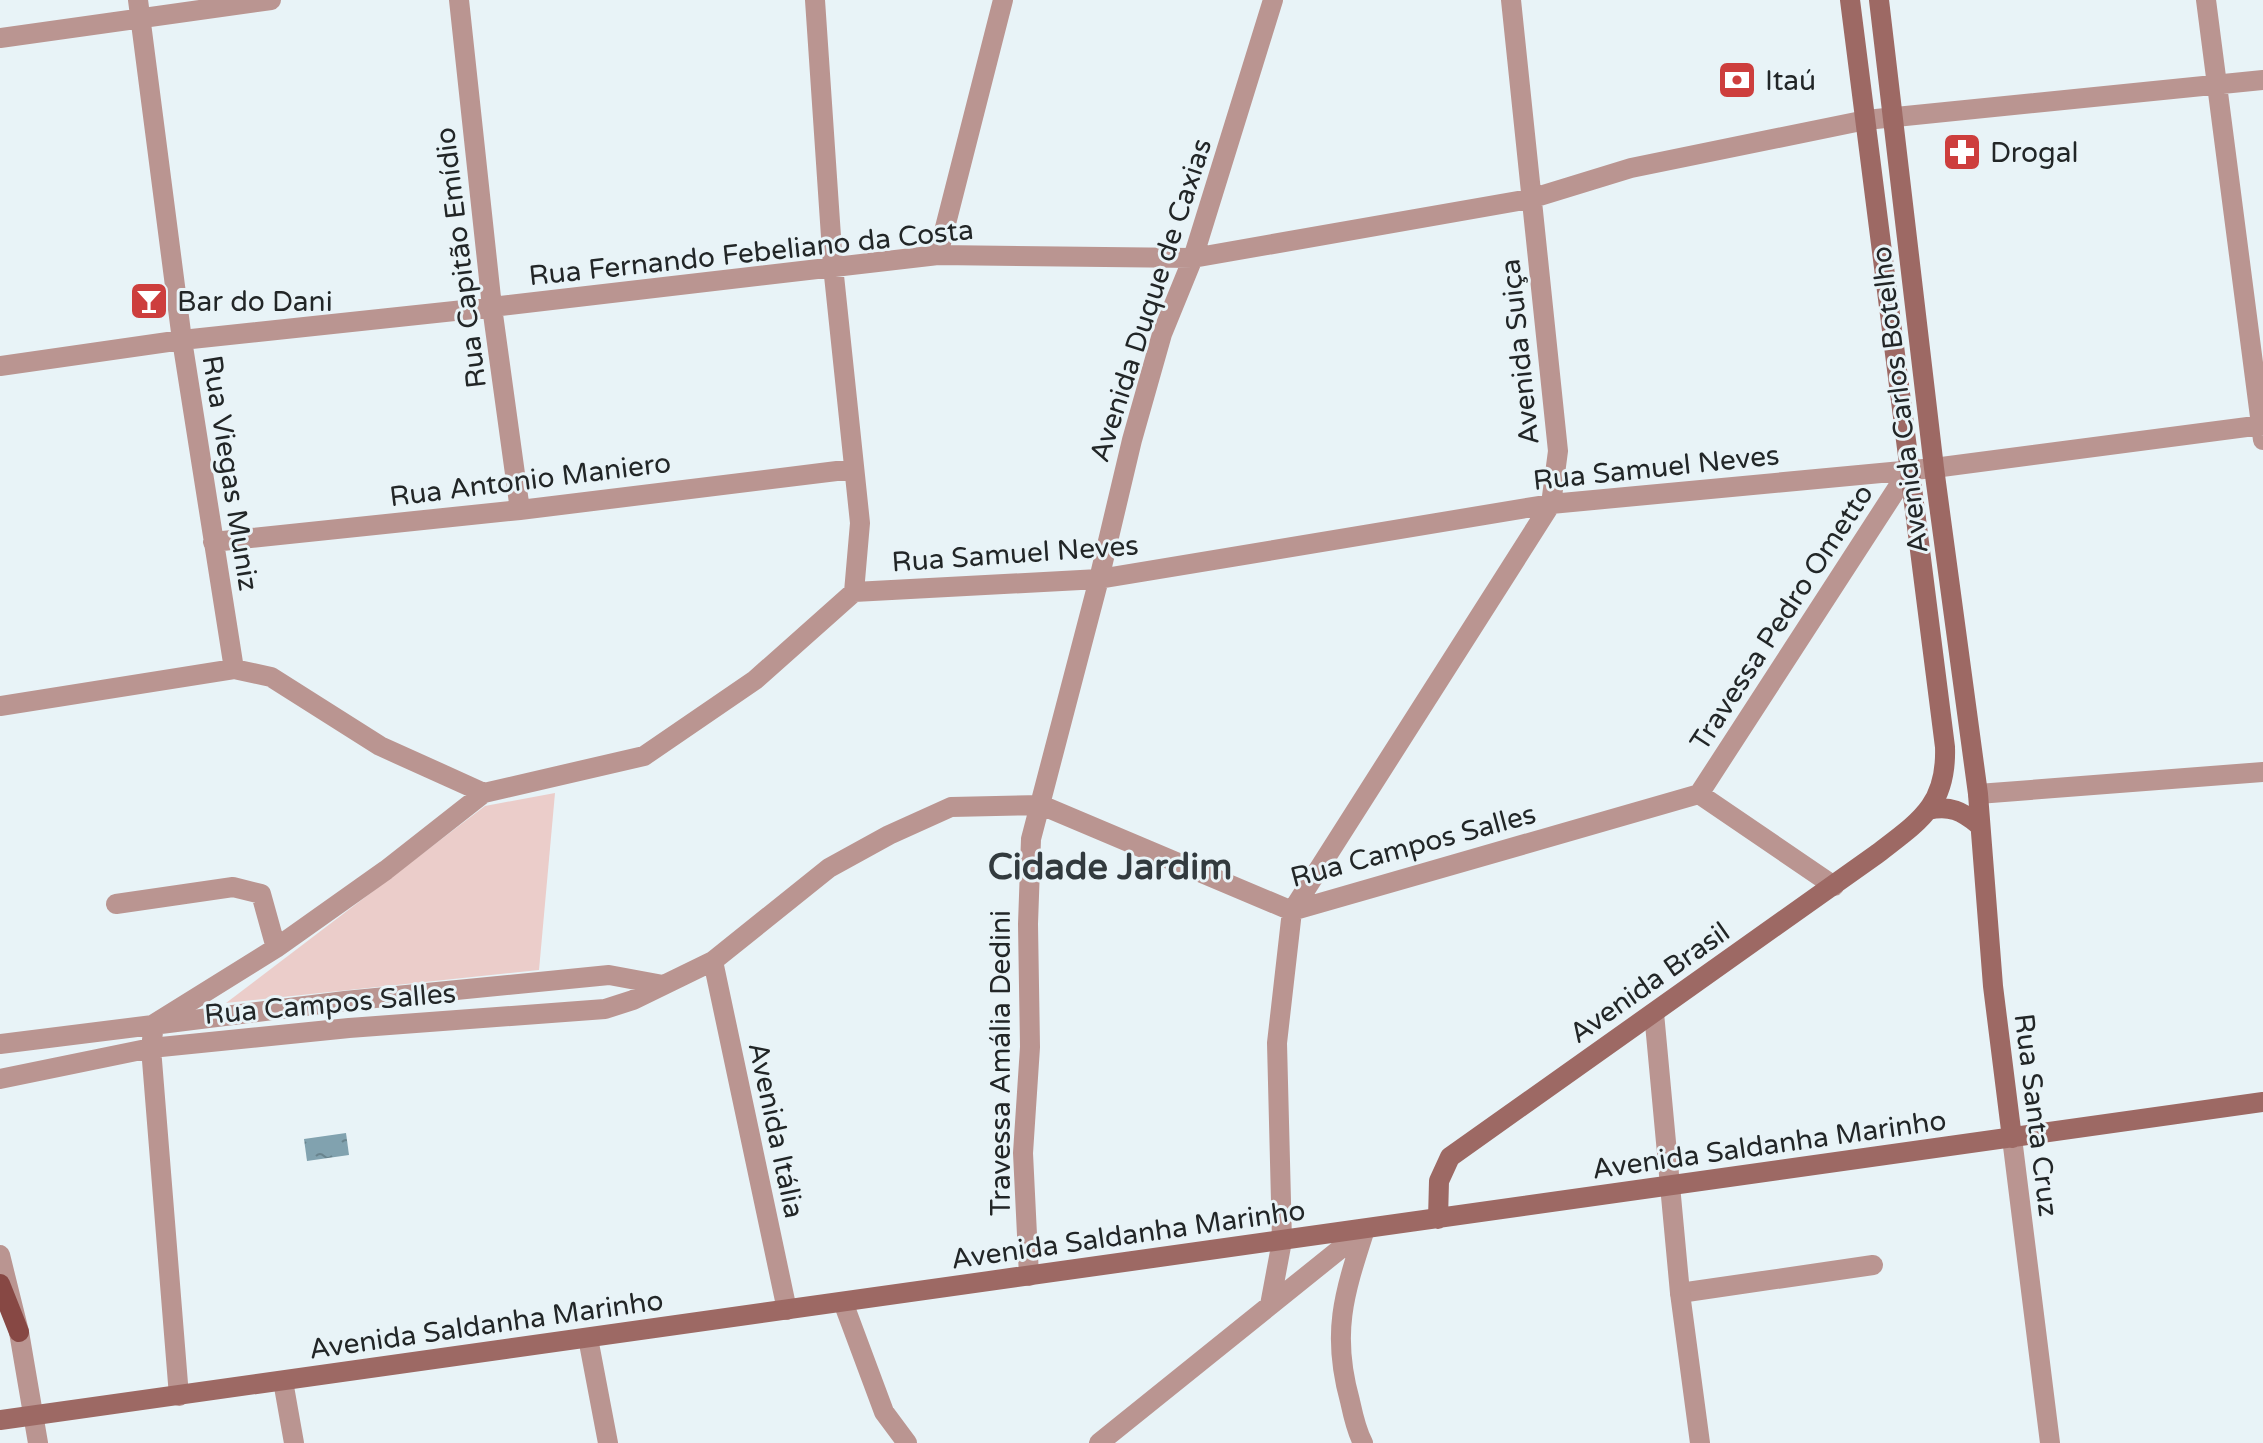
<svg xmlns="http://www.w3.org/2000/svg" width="2263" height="1443" viewBox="0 0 2263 1443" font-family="'Varela Round',sans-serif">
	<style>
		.park { fill: #ebcdca }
		.water { fill: url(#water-ripples) }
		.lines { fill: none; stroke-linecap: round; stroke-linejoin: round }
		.minor { stroke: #ba9591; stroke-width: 20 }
		.tertiary { stroke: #ba9591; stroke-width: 20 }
		.secondary { stroke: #9d6964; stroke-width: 20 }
		.primary { stroke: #874844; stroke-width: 20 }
		.labels { text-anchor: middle; stroke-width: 6; stroke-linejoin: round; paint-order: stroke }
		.poi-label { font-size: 28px; fill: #222627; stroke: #e8f3f7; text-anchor: start }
		.street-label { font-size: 28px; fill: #222627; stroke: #e8f3f7 }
		.district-label { font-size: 36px; font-weight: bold; fill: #323a3e; stroke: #e8f3f7 }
	</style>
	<defs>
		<pattern id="water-ripples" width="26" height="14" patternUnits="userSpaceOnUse" patternTransform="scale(2)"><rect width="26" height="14" fill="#81a2af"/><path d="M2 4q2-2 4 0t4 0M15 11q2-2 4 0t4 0" fill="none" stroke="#69848e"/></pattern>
	</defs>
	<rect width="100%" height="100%" fill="#e8f3f7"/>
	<path class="park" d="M 555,793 L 539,970 L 226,1003 L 485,806 Z"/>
	<path class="water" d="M 346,1133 L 349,1155 L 307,1161 L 304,1139 Z"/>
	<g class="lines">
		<path class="minor" d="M 138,0 L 182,340 L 234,669
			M 459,0 L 492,307 L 520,510
			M 815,0 L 833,266 L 860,523 L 854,592
			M 2206,0 L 2263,440
			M 0,38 L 271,0
			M 938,255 L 1003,0
			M 0,366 L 182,340 L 492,307 L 938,255 L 1193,258 L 1530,199 L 1631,168 L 1866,120 L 2263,80
			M 213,542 L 520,510 L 853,469
			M 0,706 L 234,669 L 271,677 L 380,746 L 484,793 L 644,756 L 755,680 L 854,592 L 1099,579 L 1551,504 L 1934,468 L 2263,425
			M 1699,794 L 1909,470
			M 1978,794 L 2263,772
			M 116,904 L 233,887 L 261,894 L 276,948
			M 713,961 L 787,1310
			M 0,1044 L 345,1001 L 609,975 L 663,985
			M 0,1079 L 151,1048 L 349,1028 L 605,1009 L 633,1000 L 713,961 L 829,868 L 889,835 L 951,807 L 1041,805 L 1292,911 L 1699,794 L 1834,886
			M 2012,1138 L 2050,1443
			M 1029,1276 L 1023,1153 L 1030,1047 L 1028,924 L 1031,839 L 1099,579 L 1132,440 L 1162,334 L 1193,258 L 1273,0
			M 1680,1293 L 1873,1265
			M 843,1302 L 884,1412 L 907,1443
			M 1270,1305 L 1282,1241 L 1277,1043 L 1292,911 L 1551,504 L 1558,451 L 1511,0
			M 588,1338 L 608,1443
			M 283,1381 L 294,1443
			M 179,1396 L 151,1048 L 154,1024 L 276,948 L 386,870 L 484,793
			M 1099,1443 L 1365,1229
			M 1363,1443 C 1356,1430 1353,1415 1350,1401 C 1331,1333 1344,1294 1365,1229"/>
		<path class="tertiary" d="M 1654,1013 L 1680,1293 L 1700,1443
			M 0,1255 L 19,1332 L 38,1443"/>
		<path class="secondary" d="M 1879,0 L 1934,468 L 1978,794 L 1993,986 L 2012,1138
			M 1928,810 C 1950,805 1962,811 1979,825
			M 1438,1219 L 1439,1181 L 1450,1157 L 1877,854 C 1920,821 1947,805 1945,747 L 1850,0
			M 0,1420 L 2263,1102"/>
		<path class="primary" d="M 0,1284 L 19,1332"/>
	</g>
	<defs>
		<symbol id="bank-square" viewBox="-11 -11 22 22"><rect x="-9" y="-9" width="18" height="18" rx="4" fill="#cd3e3d" stroke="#e8f3f7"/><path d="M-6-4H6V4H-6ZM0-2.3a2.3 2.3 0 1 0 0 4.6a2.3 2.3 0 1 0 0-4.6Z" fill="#fff"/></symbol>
		<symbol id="pharmacy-square" viewBox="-11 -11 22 22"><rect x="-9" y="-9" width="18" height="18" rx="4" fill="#cd3e3d" stroke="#e8f3f7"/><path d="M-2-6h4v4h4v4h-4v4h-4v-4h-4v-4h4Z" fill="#fff"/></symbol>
		<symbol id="bar-square" viewBox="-11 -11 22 22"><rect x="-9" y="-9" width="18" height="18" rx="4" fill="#cd3e3d" stroke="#e8f3f7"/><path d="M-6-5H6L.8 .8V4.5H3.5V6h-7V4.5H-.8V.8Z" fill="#fff"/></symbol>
	</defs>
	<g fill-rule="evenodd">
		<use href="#bank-square" x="1715" y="58" width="44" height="44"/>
		<use href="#pharmacy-square" x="1940" y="130" width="44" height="44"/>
		<use href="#bar-square" x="127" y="279" width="44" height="44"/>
	</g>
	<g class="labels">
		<g class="poi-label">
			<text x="1765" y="90">Itaú</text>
			<text x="1990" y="162">Drogal</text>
			<text x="177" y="311">Bar do Dani</text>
		</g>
		<g class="street-label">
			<text transform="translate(751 252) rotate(-6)" y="10">Rua Fernando Febeliano da Costa</text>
			<text transform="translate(460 258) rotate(-97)" y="10">Rua Capitão Emídio</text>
			<text transform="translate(1150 300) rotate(-72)" y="10">Avenida Duque de Caxias</text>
			<text transform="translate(1519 352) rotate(-96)" y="10">Avenida Suiça</text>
			<text transform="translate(1899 400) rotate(-97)" y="10">Avenida Carlos Botelho</text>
			<text transform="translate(1656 467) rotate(-6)" y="10">Rua Samuel Neves</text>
			<text transform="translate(231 473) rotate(81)" y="10">Rua Viegas Muniz</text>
			<text transform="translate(530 479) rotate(-7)" y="10">Rua Antonio Maniero</text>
			<text transform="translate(1015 553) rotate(-4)" y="10">Rua Samuel Neves</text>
			<text transform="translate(1781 617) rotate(-57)" y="10">Travessa Pedro Ometto</text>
			<text transform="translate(1413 845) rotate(-15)" y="10">Rua Campos Salles</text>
			<text transform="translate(1649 982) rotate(-35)" y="10">Avenida Brasil</text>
			<text transform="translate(330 1003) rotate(-5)" y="10">Rua Campos Salles</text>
			<text transform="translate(1000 1063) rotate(-90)" y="10">Travessa Amália Dedini</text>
			<text transform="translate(2037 1115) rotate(83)" y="10">Rua Santa Cruz</text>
			<text transform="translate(777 1130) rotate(78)" y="10">Avenida Itália</text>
			<text transform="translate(1769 1144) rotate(-8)" y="10">Avenida Saldanha Marinho</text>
			<text transform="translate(1128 1234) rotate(-8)" y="10">Avenida Saldanha Marinho</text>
			<text transform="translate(486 1324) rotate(-8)" y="10">Avenida Saldanha Marinho</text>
		</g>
		<g class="district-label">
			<text x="1110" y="879">Cidade Jardim</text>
		</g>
	</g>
</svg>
